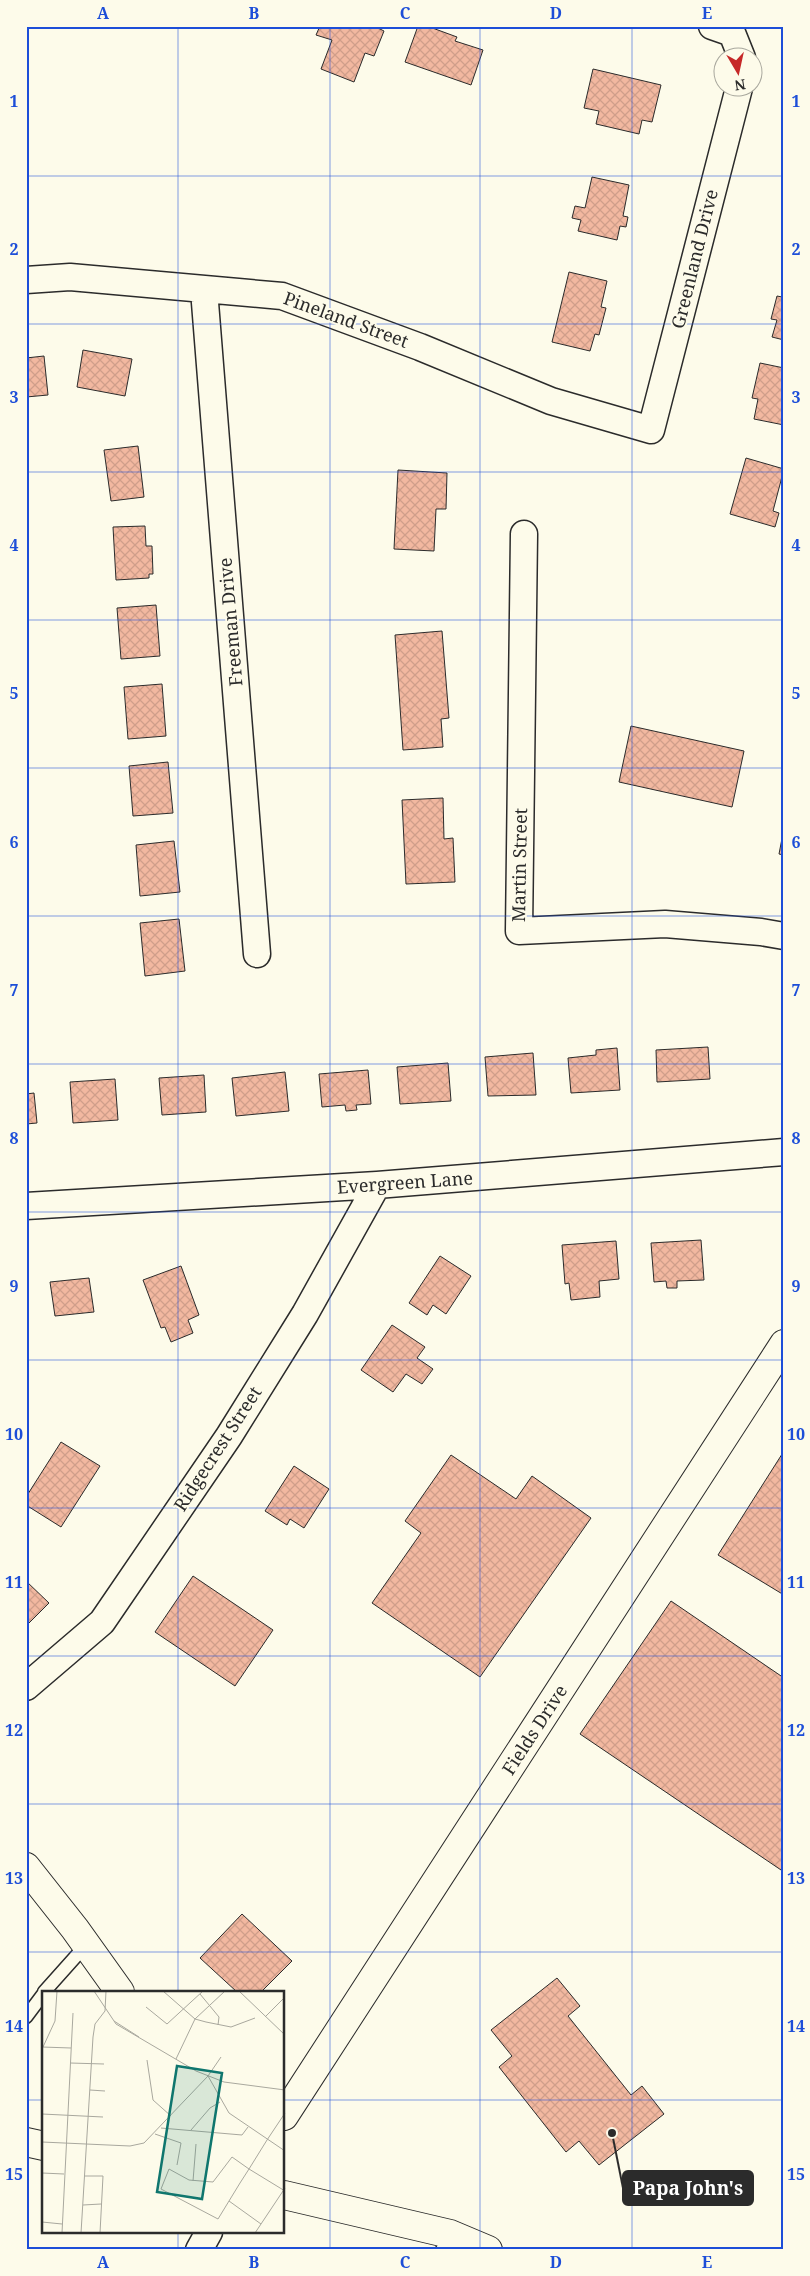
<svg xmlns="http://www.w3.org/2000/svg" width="810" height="2276" viewBox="0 0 810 2276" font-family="'Noto Serif',serif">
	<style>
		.building { fill: url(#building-cross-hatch); stroke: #2b2b2b }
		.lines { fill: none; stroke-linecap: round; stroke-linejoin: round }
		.lane-casing { stroke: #2b2b2b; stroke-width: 15 }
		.street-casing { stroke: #2b2b2b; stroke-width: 29 }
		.secondary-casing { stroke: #2b2b2b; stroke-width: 30 }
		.primary-casing { stroke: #2b2b2b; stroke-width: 30 }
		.lane { stroke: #fdfbea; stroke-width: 12 }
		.street { stroke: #fdfbea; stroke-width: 26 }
		.secondary { stroke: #fdfbea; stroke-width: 28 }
		.primary { stroke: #fdfbea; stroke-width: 28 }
		.grid { fill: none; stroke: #1d4ed8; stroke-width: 1; stroke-opacity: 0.55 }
		.labels { text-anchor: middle; stroke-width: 4; stroke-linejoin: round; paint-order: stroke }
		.street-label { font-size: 18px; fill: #2b2b2b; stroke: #fdfbea }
		.inset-road { fill: none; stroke: #a9a89e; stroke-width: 1 }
		.view { fill: #0f766e; fill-opacity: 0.15; stroke: #0f766e; stroke-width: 2.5 }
		.inset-edge { fill: none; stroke: #2b2b2b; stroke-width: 2.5 }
		.leader { fill: none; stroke: #2b2b2b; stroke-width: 2 }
		.callout-dot { fill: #2b2b2b; stroke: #fdfbea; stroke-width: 2 }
		.callout { fill: #2b2b2b; stroke: #2b2b2b; stroke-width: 2 }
		.callout-label { font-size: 19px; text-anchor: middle; font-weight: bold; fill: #fff }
		.neatline { fill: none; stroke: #1d4ed8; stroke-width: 2 }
		.grid-label { font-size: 16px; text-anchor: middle; font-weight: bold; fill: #1d4ed8 }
	</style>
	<defs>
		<pattern id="building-cross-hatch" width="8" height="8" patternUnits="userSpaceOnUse" patternTransform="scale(1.25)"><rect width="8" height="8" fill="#f2b8a0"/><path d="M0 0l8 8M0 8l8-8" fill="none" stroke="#d09e8a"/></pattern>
	</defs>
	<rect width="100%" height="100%" fill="#fdfbea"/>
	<path class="building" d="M 320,26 L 374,26 L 384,31 L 374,56 L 365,53 L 354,82 L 321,69 L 332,40 L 316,35 Z
		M 418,26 L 427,26 L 457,37 L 455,41 L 483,50 L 471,85 L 405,62 Z
		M 593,69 L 661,85 L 652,122 L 642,120 L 639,134 L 596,124 L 599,111 L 584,108 Z
		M 592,177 L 629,185 L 623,216 L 628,217 L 626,227 L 620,226 L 617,240 L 578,231 L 581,220 L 572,218 L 575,206 L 585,208 Z
		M 569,272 L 607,281 L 601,307 L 606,308 L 599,335 L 595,334 L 590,351 L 552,342 Z
		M 784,289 L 784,340 L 772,337 L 777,320 L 771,319 L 777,296 L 782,297 Z
		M 83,350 L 132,359 L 125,396 L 77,387 Z
		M 44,356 L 48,395 L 26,397 L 26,358 Z
		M 760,363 L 784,368 L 784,425 L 754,419 L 758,399 L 752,398 Z
		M 138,446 L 144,497 L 111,501 L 104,450 Z
		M 746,458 L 784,469 L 773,511 L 779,513 L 775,527 L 730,514 Z
		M 398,470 L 447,473 L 446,509 L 436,509 L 434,551 L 394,549 Z
		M 145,526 L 146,546 L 152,546 L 153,574 L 149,574 L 149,578 L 116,580 L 113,527 Z
		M 156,605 L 160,656 L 121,659 L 117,608 Z
		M 442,631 L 449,718 L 441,719 L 443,747 L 403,750 L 395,635 Z
		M 162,684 L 166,736 L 128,739 L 124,687 Z
		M 631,726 L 744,751 L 732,807 L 619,782 Z
		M 168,762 L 173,813 L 133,816 L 129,766 Z
		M 443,798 L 444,839 L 453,838 L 455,882 L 406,884 L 402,800 Z
		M 784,828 L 784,855 L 779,854 Z
		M 174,841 L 180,892 L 140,896 L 136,845 Z
		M 179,919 L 185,971 L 145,976 L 140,923 Z
		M 708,1047 L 710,1079 L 657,1082 L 656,1050 Z
		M 617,1048 L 620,1090 L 571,1093 L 568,1058 L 596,1055 L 596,1050 Z
		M 533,1053 L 536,1095 L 488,1096 L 485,1057 Z
		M 448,1063 L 451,1101 L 400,1104 L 397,1067 Z
		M 368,1070 L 371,1104 L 356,1105 L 357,1110 L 346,1111 L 345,1105 L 322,1107 L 319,1074 Z
		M 285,1072 L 289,1111 L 236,1116 L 232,1078 Z
		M 204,1075 L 206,1112 L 162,1115 L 159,1078 Z
		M 115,1079 L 118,1120 L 73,1123 L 70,1082 Z
		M 34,1093 L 37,1123 L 26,1124 L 26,1094 Z
		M 701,1240 L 704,1280 L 677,1281 L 677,1288 L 667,1288 L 666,1281 L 654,1282 L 651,1243 Z
		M 616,1241 L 619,1279 L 599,1281 L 600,1297 L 571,1300 L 569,1283 L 565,1284 L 562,1245 Z
		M 440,1256 L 471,1276 L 446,1314 L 433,1305 L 427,1315 L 409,1303 Z
		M 181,1266 L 199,1315 L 188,1320 L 193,1333 L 171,1342 L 165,1327 L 161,1328 L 143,1280 Z
		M 89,1278 L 94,1312 L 55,1316 L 50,1282 Z
		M 392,1325 L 425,1347 L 417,1358 L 433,1369 L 422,1384 L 406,1374 L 393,1392 L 361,1370 Z
		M 61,1442 L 100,1466 L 61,1527 L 26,1505 L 26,1497 Z
		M 784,1451 L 784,1595 L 718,1555 Z
		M 451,1455 L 516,1499 L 532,1476 L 591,1518 L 480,1677 L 372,1603 L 421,1533 L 405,1521 Z
		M 294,1466 L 329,1489 L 304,1528 L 290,1519 L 287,1525 L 265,1511 Z
		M 193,1576 L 273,1630 L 235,1686 L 155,1632 Z
		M 26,1581 L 49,1603 L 26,1626 Z
		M 671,1601 L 784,1678 L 784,1872 L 580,1734 Z
		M 242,1914 L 292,1961 L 261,1992 L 237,1992 L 200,1958 Z
		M 557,1978 L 580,2006 L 568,2016 L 631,2095 L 642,2086 L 664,2114 L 599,2165 L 579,2141 L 566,2152 L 499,2067 L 512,2056 L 491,2030 Z"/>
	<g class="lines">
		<defs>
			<path id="lane" d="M 44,1992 L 86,1945
				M 26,2017 L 44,1993
				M 442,2250 L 450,2234"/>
			<path id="street" d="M 712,26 L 732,33 L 742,58
				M 26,280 L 70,277 L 282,296 L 420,347 L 551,401 L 651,430 L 739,88
				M 204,290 L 257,954
				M 524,534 L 519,931 L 665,924 L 761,932 L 784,936
				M 26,1206 L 377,1185 L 784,1152
				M 26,1687 L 102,1622 L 229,1436 L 305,1314 L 377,1185
				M 199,2250 L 209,2232"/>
			<path id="secondary" d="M 26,1867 L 75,1929 L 120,1992
				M 284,2116 L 784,1344"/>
			<path id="primary" d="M 26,2142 L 44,2146
				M 284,2195 L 450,2234 L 488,2250"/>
		</defs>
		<use href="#lane" class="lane-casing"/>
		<use href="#street" class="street-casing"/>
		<use href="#secondary" class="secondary-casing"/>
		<use href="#primary" class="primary-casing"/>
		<use href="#lane" class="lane"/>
		<use href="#street" class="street"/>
		<use href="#secondary" class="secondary"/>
		<use href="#primary" class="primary"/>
	</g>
	<path class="grid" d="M 178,26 L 178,1992M 330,26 L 330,2250M 480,26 L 480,2250M 632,26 L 632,2250M 26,176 L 784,176M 26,324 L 784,324M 26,472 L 784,472M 26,620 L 784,620M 26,768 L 784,768M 26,916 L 784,916M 26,1064 L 784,1064M 26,1212 L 784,1212M 26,1360 L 784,1360M 26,1508 L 784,1508M 26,1656 L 784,1656M 26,1804 L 784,1804M 26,1952 L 784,1952M 26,2100 L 44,2100M 284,2100 L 784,2100M 178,2232 L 178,2250"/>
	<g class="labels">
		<g class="street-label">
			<text transform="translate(695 259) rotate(-76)" y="6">Greenland Drive</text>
			<text transform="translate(346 320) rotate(20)" y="6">Pineland Street</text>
			<text transform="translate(231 622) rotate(-95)" y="6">Freeman Drive</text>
			<text transform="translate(520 865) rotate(-89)" y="6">Martin Street</text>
			<text transform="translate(405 1183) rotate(-4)" y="6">Evergreen Lane</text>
			<text transform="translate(218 1449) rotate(-57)" y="6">Ridgecrest Street</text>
			<text transform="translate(535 1730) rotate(-57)" y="6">Fields Drive</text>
		</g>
	</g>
	<g transform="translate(42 1991)">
		<rect width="242" height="242" fill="#fdfbea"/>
		<path class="inset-road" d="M 52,0 L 74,33 L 154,80 L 182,91 L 243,99M 121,0 L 153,28 L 164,31 L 189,36 L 213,27M 197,0 L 243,44M 158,3 L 177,26 L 176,34M 104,16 L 125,33 L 161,0M 223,26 L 243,6M 72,30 L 97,46M 0,56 L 29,57M 1,56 L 13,30 L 15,0M 134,68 L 153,28 L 183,0M 105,69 L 111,109 L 129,125M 28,72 L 62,73M 166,85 L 187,122 L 243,160M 48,99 L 63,100M 0,109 L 0,133M 243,122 L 225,149 L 207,178 L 198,192 L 176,228 L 119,198 L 127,178 L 147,189 L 171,191 L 190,166 L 207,178 L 243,200M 0,123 L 61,126M 119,137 L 200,144 L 206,136M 149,139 L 168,117 L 178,111M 113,143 L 139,152 L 135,174M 0,151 L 88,155 L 102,152 L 166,85 L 179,66M 0,182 L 22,183M 43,185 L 61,185 L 58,242M 151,190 L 154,153M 187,210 L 219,233M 41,214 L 59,213M 0,231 L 20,233M 20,242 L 31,22M 39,242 L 51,46 L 53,33 L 63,20 L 64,0M 213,242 L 243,197"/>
		<path class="view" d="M 135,75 L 180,82 L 160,208 L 115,201 Z"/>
		<rect width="242" height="242" class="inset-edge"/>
	</g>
	<path class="leader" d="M612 2133L623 2188"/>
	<circle class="callout-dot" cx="612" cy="2133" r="5"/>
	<rect class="callout" x="623" y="2171" width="130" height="34" rx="5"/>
	<g class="callout-label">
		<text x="688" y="2195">Papa John's</text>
	</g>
	<rect width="810" height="2276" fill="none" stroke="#fdfbea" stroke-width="55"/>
	<g transform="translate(738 72) rotate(171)"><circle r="24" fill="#fdfbea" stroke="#a9a89e"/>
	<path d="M0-4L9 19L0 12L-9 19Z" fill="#c62828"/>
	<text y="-8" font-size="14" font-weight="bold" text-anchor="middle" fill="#2b2b2b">N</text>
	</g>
	<rect x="28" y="28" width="754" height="2220" class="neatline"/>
	<g class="grid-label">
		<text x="103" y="19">A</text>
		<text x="254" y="19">B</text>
		<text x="405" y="19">C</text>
		<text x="556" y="19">D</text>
		<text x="707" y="19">E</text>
		<text x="14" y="107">1</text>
		<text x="796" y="107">1</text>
		<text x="14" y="255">2</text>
		<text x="796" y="255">2</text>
		<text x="14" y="403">3</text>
		<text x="796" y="403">3</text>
		<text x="14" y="551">4</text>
		<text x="796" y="551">4</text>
		<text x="14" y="699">5</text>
		<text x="796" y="699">5</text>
		<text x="14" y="848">6</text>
		<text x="796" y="848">6</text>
		<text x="14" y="996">7</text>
		<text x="796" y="996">7</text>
		<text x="14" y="1144">8</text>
		<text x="796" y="1144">8</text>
		<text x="14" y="1292">9</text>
		<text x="796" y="1292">9</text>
		<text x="14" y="1440">10</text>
		<text x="796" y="1440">10</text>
		<text x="14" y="1588">11</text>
		<text x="796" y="1588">11</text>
		<text x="14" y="1736">12</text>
		<text x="796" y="1736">12</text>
		<text x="14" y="1884">13</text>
		<text x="796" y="1884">13</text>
		<text x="14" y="2032">14</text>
		<text x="796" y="2032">14</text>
		<text x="14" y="2180">15</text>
		<text x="796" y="2180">15</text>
		<text x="103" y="2268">A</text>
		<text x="254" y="2268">B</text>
		<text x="405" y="2268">C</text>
		<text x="556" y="2268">D</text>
		<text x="707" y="2268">E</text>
	</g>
</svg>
